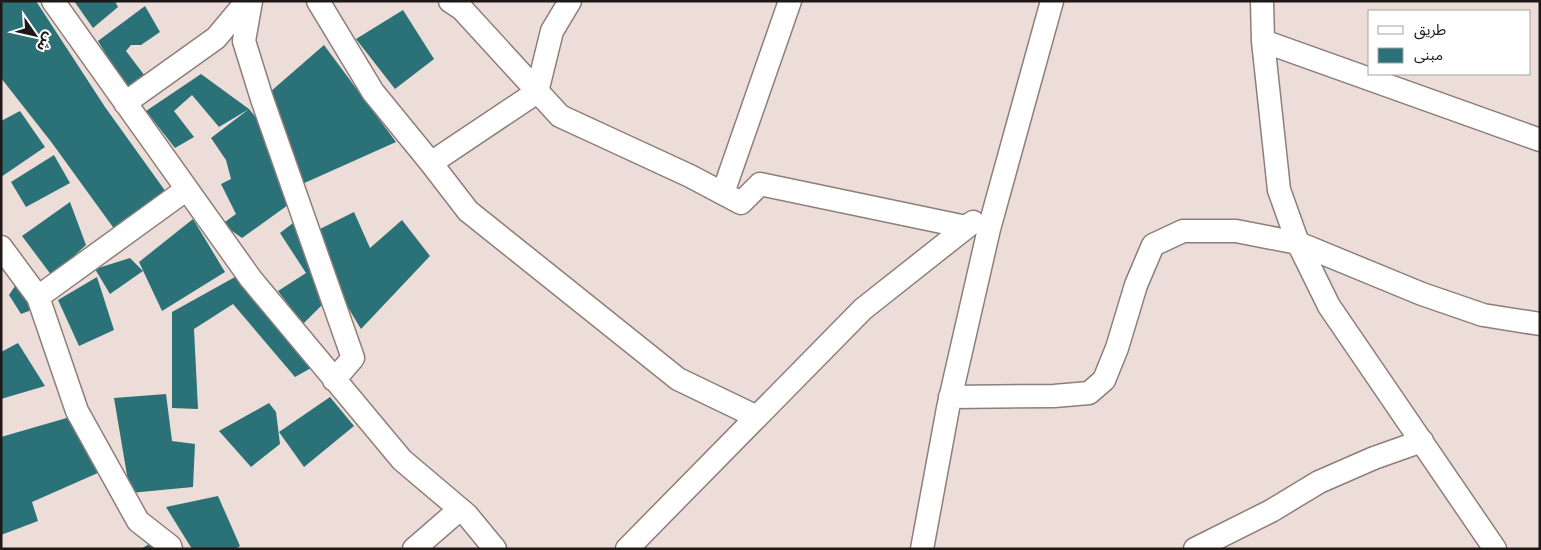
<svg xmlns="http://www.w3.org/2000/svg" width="1541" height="550" viewBox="0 0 1541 550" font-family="'Exo 2','Noto Sans Arabic',sans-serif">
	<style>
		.building { fill: #2a7278 }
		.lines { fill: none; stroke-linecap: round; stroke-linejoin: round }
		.minor-casing { stroke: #8d7e79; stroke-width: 25 }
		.minor { stroke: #fff; stroke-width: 22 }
	</style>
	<rect width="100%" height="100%" fill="#edddd8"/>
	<path class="building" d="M 1,1 L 36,1 L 105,107 L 166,192 L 115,230 L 52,143 L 1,78 Z
		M 74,1 L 115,1 L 118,7 L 93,28 Z
		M 145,6 L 160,32 L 141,45 L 131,45 L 126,51 L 148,80 L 129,93 L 98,41 Z
		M 403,10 L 434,59 L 395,89 L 356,39 Z
		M 324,45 L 396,142 L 300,185 L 262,99 Z
		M 201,74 L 249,109 L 263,126 L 288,205 L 242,238 L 222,224 L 236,214 L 221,184 L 231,179 L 226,160 L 211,138 L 249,109 L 219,127 L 192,95 L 174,111 L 194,137 L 175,148 L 146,111 Z
		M 20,111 L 45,147 L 1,177 L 1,121 Z
		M 54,155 L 70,183 L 26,207 L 11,182 Z
		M 70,202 L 86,245 L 52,276 L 22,236 Z
		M 354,212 L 370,248 L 402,220 L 430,256 L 361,329 L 335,286 L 310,234 Z
		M 193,219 L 225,272 L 162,311 L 139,262 Z
		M 293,223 L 326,301 L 303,324 L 278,291 L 306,273 L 280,233 Z
		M 130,258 L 143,271 L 110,294 L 95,269 Z
		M 97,277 L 114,330 L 79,346 L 58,300 Z
		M 235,277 L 311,368 L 295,377 L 233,304 L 194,329 L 198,409 L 172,408 L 172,312 Z
		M 15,286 L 34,309 L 21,314 L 9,295 Z
		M 18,343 L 45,386 L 1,399 L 1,352 Z
		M 166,394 L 172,441 L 195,444 L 193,487 L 130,493 L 114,398 Z
		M 330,397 L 354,426 L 304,467 L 279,432 Z
		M 269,403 L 276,412 L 280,444 L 251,467 L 219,431 Z
		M 70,417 L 100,472 L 32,502 L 38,521 L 1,535 L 1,437 Z
		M 218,496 L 240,546 L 235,549 L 192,549 L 166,507 Z
		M 154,541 L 159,549 L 141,549 Z"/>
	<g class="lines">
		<defs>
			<path id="minor" d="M 53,1 L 251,279 L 402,460 L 467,515 L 495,549
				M 251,1 L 244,41 L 262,99 L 353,358 L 334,380
				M 318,1 L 373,92 L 431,163
				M 450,1 L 462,9 L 560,116 L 690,176 L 741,203 L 760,184 L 966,227
				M 570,1 L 552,31 L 537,92 L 431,163 L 468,211 L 678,379 L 757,417
				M 1262,1 L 1263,41 L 1279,190 L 1298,243 L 1422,294 L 1483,315 L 1540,324
				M 1263,41 L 1540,140
				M 125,103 L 216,38 L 247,1
				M 723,193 L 790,1
				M 1,247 L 38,297 L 77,411 L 138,521 L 170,546 L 171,549
				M 38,297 L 187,189
				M 950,397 L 1054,396 L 1089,393 L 1104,380 L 1117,348 L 1136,285 L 1153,245 L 1183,231 L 1236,231 L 1298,243 L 1329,306 L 1495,549
				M 414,549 L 460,509
				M 627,549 L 863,309 L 973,222
				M 922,549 L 948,408 L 989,229 L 1052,1
				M 1195,549 L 1271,511 L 1319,482 L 1374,458 L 1422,441"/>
		</defs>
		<use href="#minor" class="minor-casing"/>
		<use href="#minor" class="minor"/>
	</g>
	<rect width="1541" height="550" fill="none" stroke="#1e1917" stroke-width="5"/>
	<rect x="1368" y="10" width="162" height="65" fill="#ffffff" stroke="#a5a3a2"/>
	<rect x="1378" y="26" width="25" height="8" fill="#ffffff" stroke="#a5a3a2"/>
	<text x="1414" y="35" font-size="15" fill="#1e1917">طريق</text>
	<rect x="1378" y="48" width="25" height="15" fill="#2a7278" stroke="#a5a3a2"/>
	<text x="1414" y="60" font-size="15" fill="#1e1917">مبنى</text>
	<g transform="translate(35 35) rotate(124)" stroke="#ffffff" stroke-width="4" paint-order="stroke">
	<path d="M0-4L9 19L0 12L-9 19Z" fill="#1e1917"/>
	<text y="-8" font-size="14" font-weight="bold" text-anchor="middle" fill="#1e1917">ش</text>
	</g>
</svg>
